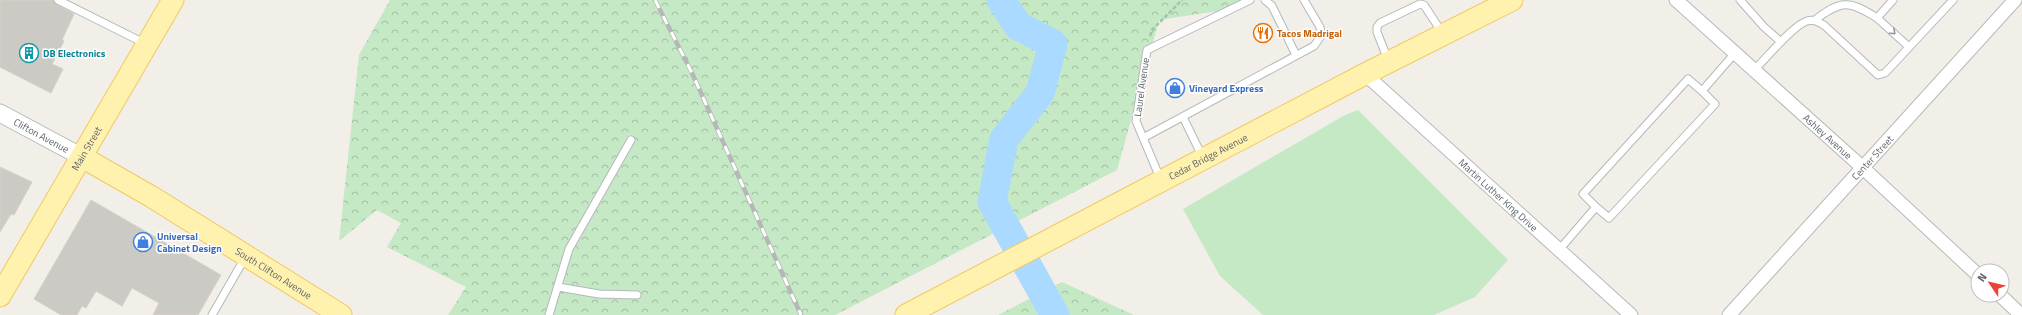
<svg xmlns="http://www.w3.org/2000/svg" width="2022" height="315" viewBox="0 0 2022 315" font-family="'Titillium Web',sans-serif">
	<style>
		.grass { fill: #c5e8c5 }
		.forest { fill: url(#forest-crowns) }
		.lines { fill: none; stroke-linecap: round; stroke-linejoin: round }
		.river { stroke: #aadaff; stroke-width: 29 }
		.building { fill: #cccac5; stroke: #d6d1c6 }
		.service-casing { stroke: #b5b8bc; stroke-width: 9 }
		.minor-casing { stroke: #b5b8bc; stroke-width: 15 }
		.tertiary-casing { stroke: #b5b8bc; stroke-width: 19 }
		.primary-casing { stroke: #f2c960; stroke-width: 23 }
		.path { stroke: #9cc7a9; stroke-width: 2.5; stroke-dasharray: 4 2; stroke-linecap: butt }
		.service { stroke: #fff; stroke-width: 7 }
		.minor { stroke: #fff; stroke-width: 13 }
		.tertiary { stroke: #fff; stroke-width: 17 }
		.primary { stroke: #fff2af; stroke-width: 21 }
		.rail-casing { stroke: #b6b7b8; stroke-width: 4.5 }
		.rail { stroke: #fff; stroke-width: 3; stroke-dasharray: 9; stroke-linecap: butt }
		.oneway { stroke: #979a9d }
		.labels { text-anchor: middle; stroke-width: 3; stroke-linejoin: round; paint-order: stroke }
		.food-label { font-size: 10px; font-weight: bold; fill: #c56008; stroke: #fff; text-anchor: start }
		.culture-label { font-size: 10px; font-weight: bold; fill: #0d838f; stroke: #fff; text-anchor: start }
		.street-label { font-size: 10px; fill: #5f6368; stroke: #fff }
		.shop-label { font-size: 10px; font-weight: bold; fill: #366cbe; stroke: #fff; text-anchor: start }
	</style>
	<defs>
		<pattern id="forest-crowns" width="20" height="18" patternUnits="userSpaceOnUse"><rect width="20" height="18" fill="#c5e8c5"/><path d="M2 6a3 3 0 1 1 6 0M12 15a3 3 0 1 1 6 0" fill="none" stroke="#a3c0a4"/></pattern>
	</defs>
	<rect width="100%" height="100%" fill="#f1efe8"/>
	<path class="grass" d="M 1358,110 L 1508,260 L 1475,297 L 1434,315 L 1263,315 L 1220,276 L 1183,209 L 1345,115 Z"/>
	<path class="forest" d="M 390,0 L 1246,0 L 1231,9 L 1159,20 L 1117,170 L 835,315 L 448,315 L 466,287 L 387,247 L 401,223 L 377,210 L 339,241 L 359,55 Z
		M 1062,282 L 1134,315 L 998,315 Z"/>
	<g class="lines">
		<path class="river" d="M 1001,0 L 1018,26 L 1053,44 L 1040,93 L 1004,139 L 992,202 L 1055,315"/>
	</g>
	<path class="building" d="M 0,0 L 53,0 L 56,4 L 74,14 L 62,40 L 64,41 L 52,64 L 63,69 L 51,93 L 0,67 Z
		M 0,167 L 32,182 L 14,215 L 11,214 L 0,232 Z
		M 91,200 L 221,275 L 198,315 L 153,315 L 159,303 L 132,288 L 122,306 L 96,291 L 86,308 L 82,306 L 77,315 L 61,315 L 34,299 Z"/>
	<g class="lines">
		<defs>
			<path id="service" d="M 58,0 L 146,44
				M 1265,0 L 1272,6 L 1296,55
				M 1740,0 L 1764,27 L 1781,42
				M 1877,18 L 1909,47
				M 1815,20 C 1841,0 1849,0 1877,18 L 1893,0
				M 1388,60 L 1377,32 L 1377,27 L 1380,23 L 1420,4 L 1424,5 L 1443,34
				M 1754,70 C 1766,59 1793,25 1807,21 C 1814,19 1819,22 1825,26 L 1878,75 L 1885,73 L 1953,0
				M 1183,117 L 1203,158
				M 1143,138 L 1314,46 L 1321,36 L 1320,27 L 1304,0
				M 1160,178 L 1136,121 L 1147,50 L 1250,0
				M 1596,207 L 1609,218 L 1715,104 L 1702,91
				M 1559,250 L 1596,207 L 1583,194 L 1688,79 L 1702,91 L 1735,53
				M 558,287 L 599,294 L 637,295
				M 212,315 L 246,256
				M 549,315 L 569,249 L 631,140"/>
			<g id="minor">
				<path id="s1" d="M 1676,0 L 1863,168 L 1978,275"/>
				<path id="s2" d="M 1365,74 L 1631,315"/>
				<path d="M 2000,295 L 2021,315"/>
				<path id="s3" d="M 1729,315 L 2015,0"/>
			</g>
			<g id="tertiary">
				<path id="s4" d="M 0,113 L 82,157"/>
			</g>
			<g id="primary">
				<path id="s5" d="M 82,157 L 152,197 L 341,315"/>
				<path id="s6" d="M 0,296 L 173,0"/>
				<path id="s7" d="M 906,315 L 1365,74 L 1512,0"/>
			</g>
		</defs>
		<use href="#service" class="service-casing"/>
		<use href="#minor" class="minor-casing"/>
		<use href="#tertiary" class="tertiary-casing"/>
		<use href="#primary" class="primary-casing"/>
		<path class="path" d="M 1150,36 L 1152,30 L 1182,0"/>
		<use href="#service" class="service"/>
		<use href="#minor" class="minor"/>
		<use href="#tertiary" class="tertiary"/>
		<use href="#primary" class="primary"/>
		<defs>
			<path id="rail" d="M 655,0 L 692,73 L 801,315"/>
		</defs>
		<use href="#rail" class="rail-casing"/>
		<use href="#rail" class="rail"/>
	</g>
	<defs><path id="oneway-chevron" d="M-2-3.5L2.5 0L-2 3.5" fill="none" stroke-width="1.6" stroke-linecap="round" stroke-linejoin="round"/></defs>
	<use class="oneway" href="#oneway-chevron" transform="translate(1893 32) rotate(42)"/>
	<defs>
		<symbol id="restaurant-ring" viewBox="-11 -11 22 22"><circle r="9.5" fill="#fff" stroke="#e8710a" stroke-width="1.5"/><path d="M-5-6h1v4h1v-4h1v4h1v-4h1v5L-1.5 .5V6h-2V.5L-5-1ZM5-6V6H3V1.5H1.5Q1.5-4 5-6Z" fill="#e8710a"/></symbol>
		<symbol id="building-ring" viewBox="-11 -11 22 22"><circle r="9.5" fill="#fff" stroke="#0f9aa8" stroke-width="1.5"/><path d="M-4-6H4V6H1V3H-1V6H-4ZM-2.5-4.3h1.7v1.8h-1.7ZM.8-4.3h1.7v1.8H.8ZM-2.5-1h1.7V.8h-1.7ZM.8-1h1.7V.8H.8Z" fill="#0f9aa8"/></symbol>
		<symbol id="shop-ring" viewBox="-11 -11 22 22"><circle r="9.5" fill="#fff" stroke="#3f7fe0" stroke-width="1.5"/><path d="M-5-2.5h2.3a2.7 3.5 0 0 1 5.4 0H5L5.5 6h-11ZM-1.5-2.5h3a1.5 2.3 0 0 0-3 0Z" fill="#3f7fe0"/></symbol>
	</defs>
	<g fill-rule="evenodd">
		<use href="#restaurant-ring" x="1252" y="22" width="22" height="22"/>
		<use href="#building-ring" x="18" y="42" width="22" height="22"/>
		<use href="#shop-ring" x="1164" y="77" width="22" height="22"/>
		<use href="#shop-ring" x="132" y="231" width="22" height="22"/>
	</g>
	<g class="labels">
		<g class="food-label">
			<text x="1277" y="37">Tacos Madrigal</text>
		</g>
		<g class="culture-label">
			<text x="43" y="57">DB Electronics</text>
		</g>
		<g class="street-label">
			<text transform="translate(1141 87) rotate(-82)" y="4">Laurel Avenue</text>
			<text dy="4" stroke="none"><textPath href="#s4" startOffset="47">Clifton Avenue</textPath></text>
			<text dy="4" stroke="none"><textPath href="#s1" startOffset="204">Ashley Avenue</textPath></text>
			<text dy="4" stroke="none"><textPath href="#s6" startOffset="171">Main Street</textPath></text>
			<text dy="4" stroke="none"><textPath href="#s7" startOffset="341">Cedar Bridge Avenue</textPath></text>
			<text dy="4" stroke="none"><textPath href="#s3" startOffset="213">Center Street</textPath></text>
			<text dy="4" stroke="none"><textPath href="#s2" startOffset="180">Martin Luther King Drive</textPath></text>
			<text dy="4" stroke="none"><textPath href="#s5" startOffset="224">South Clifton Avenue</textPath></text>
		</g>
		<g class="shop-label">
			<text x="1189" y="92">Vineyard Express</text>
			<text x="157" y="240">Universal<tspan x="157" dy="12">Cabinet Design</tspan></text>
		</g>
	</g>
	<g transform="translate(1990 283) rotate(305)"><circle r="19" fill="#ffffff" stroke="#bfc1c3"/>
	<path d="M0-3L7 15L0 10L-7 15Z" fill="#ea4335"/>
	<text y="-6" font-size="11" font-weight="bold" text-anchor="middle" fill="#5f6368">N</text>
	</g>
</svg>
